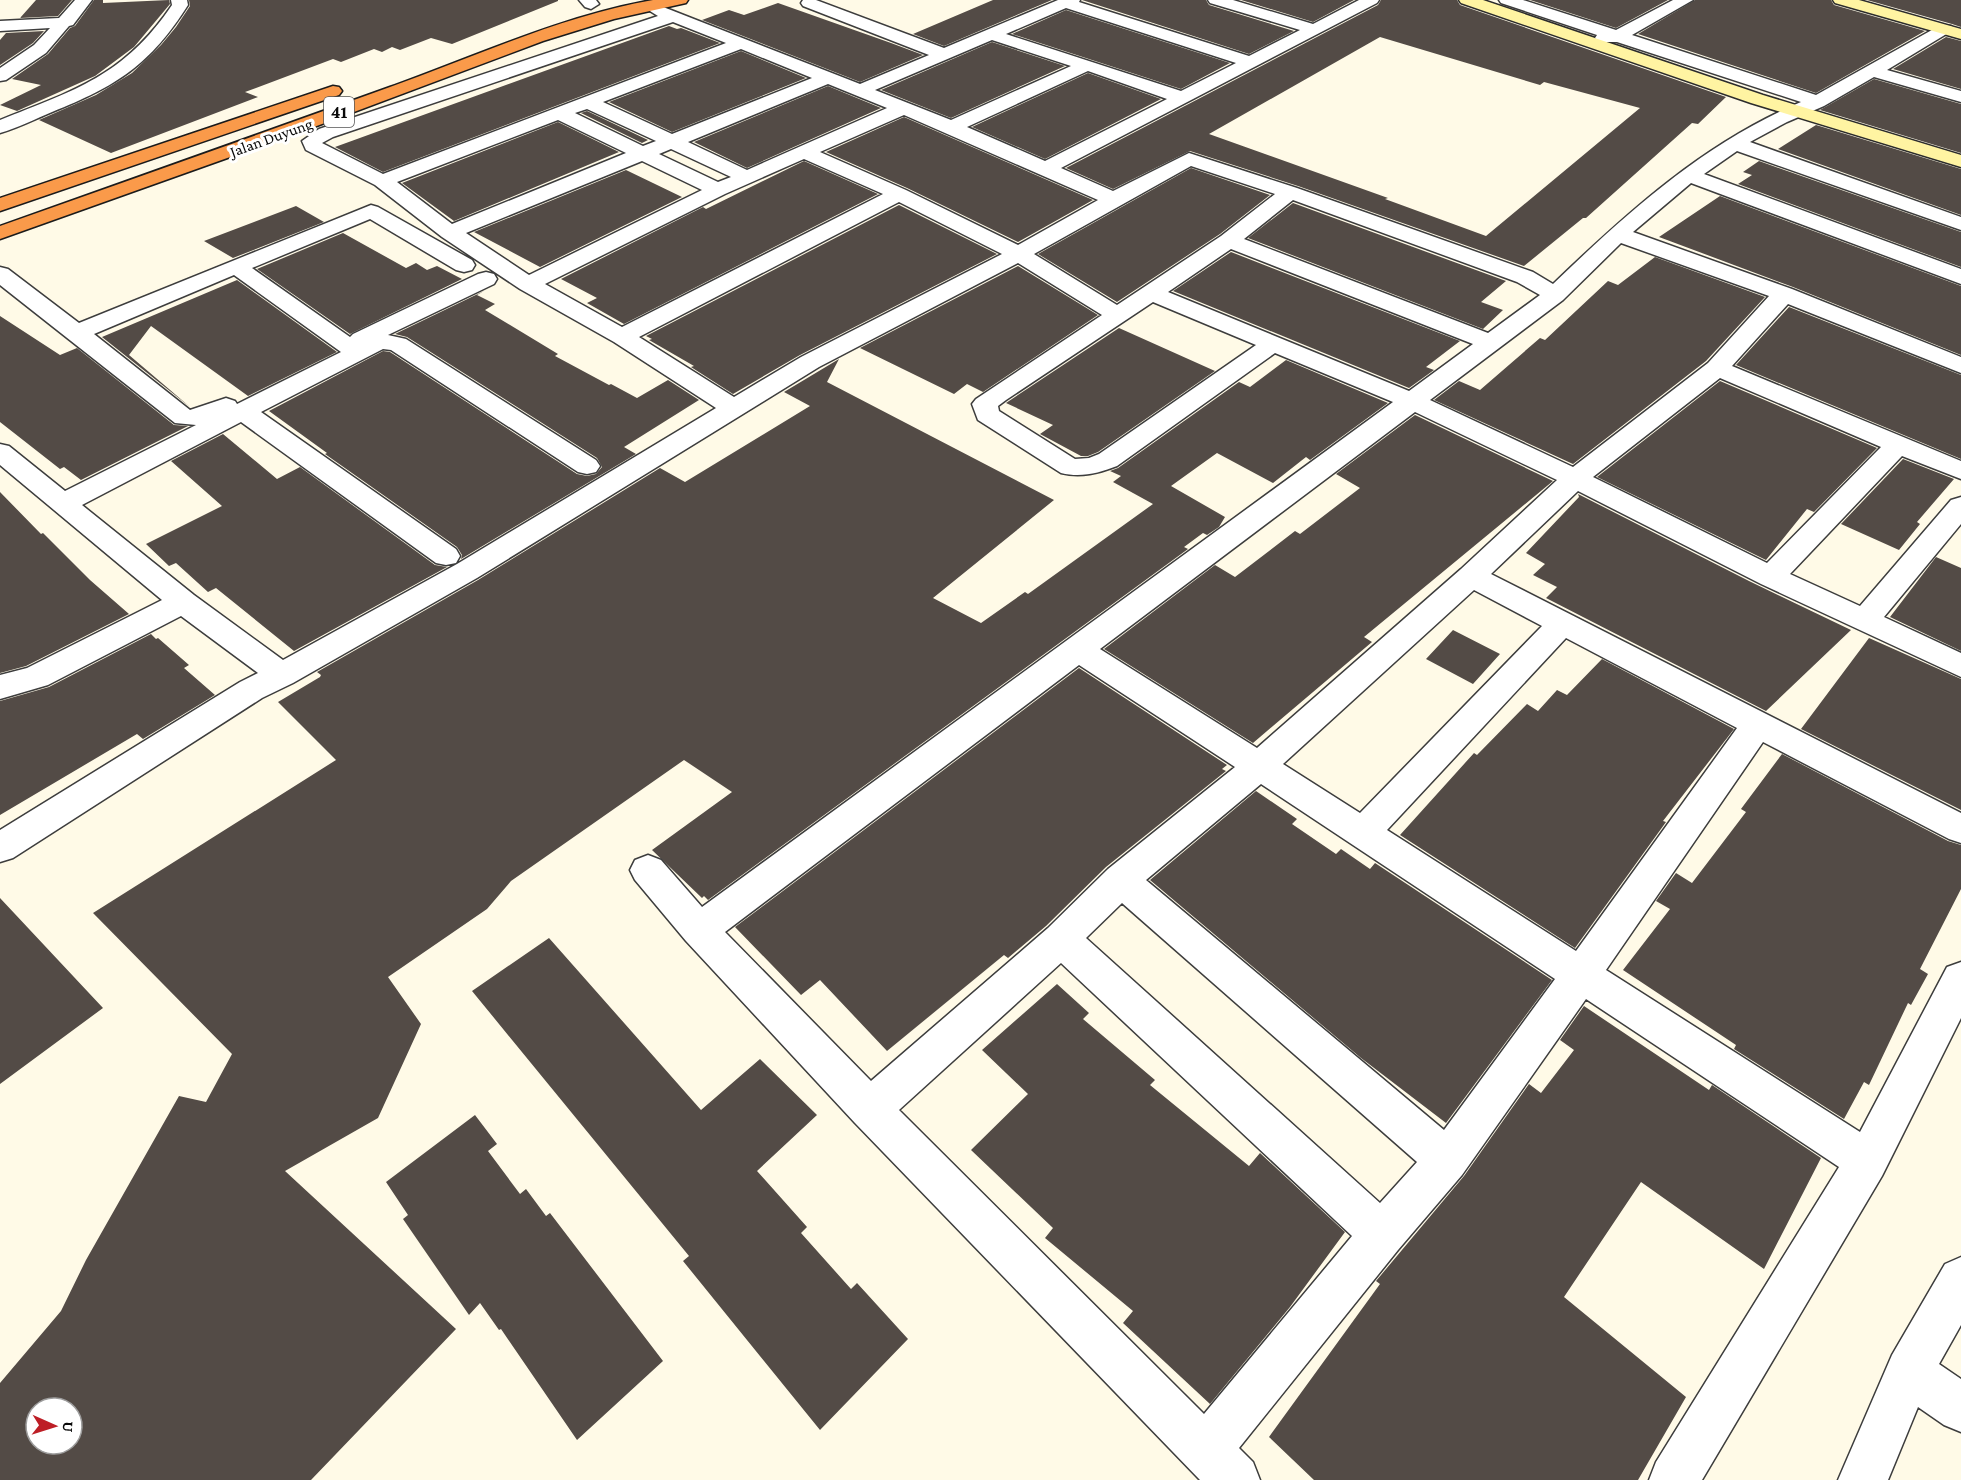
<svg xmlns="http://www.w3.org/2000/svg" width="1961" height="1480" viewBox="0 0 1961 1480" font-family="'Crimson Pro',serif">
	<style>
		.building { fill: #534b46; fill-rule: evenodd }
		.lines { fill: none; stroke-linecap: round; stroke-linejoin: round }
		.street-casing { stroke: #3d3d3d; stroke-width: 3 }
		.secondary-casing { stroke: #2c2c2c; stroke-width: 3 }
		.highway-casing { stroke: #1b1b1b; stroke-width: 3 }
		.street { fill: #fff; fill-rule: evenodd }
		.secondary { fill: #fff4a2; fill-rule: evenodd }
		.highway { fill: #fa9a4a; fill-rule: evenodd }
		.labels { text-anchor: middle; stroke-width: 6; stroke-linejoin: round; paint-order: stroke }
		.far-street-label { font-size: 16px; fill: #0a0a0a; stroke: #fff }
		.shield { fill: #fff; stroke: #545454; stroke-width: 1.5 }
		.shield-label { font-size: 18px; font-weight: bold; fill: #0a0a0a }
	</style>
	<rect width="100%" height="100%" fill="#fffae7"/>
	<path class="building" d="M 36,0 L 72,0 L 58,16 L 20,18 Z
		M 94,0 L 103,0 L 103,3 L 169,0 L 170,4 L 134,47 L 95,76 L 17,111 L 0,105 L 41,85 L 12,79 L 48,54 L 70,28 L 75,26 Z
		M 189,0 L 558,0 L 558,1 L 452,44 L 431,38 L 400,50 L 392,47 L 382,52 L 374,49 L 341,62 L 333,59 L 245,92 L 258,97 L 111,153 L 39,120 L 96,95 L 132,73 L 161,45 L 176,27 L 190,6 Z
		M 993,0 L 1052,0 L 944,46 L 913,34 Z
		M 1082,0 L 1206,0 L 1209,5 L 1294,31 L 1249,54 Z
		M 1241,0 L 1354,0 L 1313,22 Z
		M 1381,0 L 1457,0 L 1460,5 L 1726,97 L 1698,124 L 1692,123 L 1586,218 L 1583,218 L 1524,266 L 1298,186 L 1190,151 L 1113,189 L 1066,168 L 1378,5 ZM 1380,37 L 1540,85 L 1544,82 L 1640,108 L 1486,236 L 1385,199 L 1388,198 L 1209,134 Z
		M 1530,0 L 1668,0 L 1616,28 Z
		M 1695,0 L 1831,0 L 1834,5 L 1925,31 L 1816,93 L 1638,34 Z
		M 1867,0 L 1961,0 L 1961,27 L 1952,24 Z
		M 778,3 L 891,43 L 923,55 L 860,82 L 702,20 L 729,10 L 744,15 Z
		M 1066,10 L 1230,63 L 1181,89 L 1012,34 Z
		M 669,26 L 677,29 L 681,28 L 720,43 L 383,172 L 335,147 Z
		M 44,31 L 33,43 L 0,65 L 0,40 L 6,33 Z
		M 1946,37 L 1961,41 L 1961,89 L 1893,69 Z
		M 992,42 L 1065,66 L 951,118 L 881,90 Z
		M 741,51 L 806,78 L 672,132 L 609,102 Z
		M 1088,73 L 1161,99 L 1045,159 L 972,127 Z
		M 1874,79 L 1961,104 L 1961,153 L 1820,110 Z
		M 828,86 L 881,108 L 747,168 L 694,142 Z
		M 587,111 L 648,140 L 642,143 L 581,113 Z
		M 904,117 L 1093,200 L 1018,242 L 907,188 L 826,152 Z
		M 558,122 L 619,152 L 454,221 L 402,183 Z
		M 1816,125 L 1961,169 L 1961,215 L 1778,149 Z
		M 804,161 L 878,194 L 624,324 L 587,303 L 597,298 L 561,279 L 703,207 L 706,209 Z
		M 1759,161 L 1961,232 L 1961,267 L 1738,184 L 1752,175 L 1743,172 Z
		M 1191,168 L 1270,195 L 1220,234 L 1117,302 L 1038,254 Z
		M 626,170 L 682,197 L 540,267 L 474,232 Z
		M 1720,196 L 1961,286 L 1961,355 L 1793,287 L 1659,237 Z
		M 1293,203 L 1506,281 L 1481,302 L 1503,310 L 1483,329 L 1248,238 Z
		M 899,205 L 997,254 L 800,355 L 733,394 L 691,367 L 694,366 L 649,340 L 652,339 L 646,336 Z
		M 296,206 L 324,222 L 233,258 L 204,241 Z
		M 343,233 L 406,268 L 416,263 L 427,270 L 437,266 L 462,279 L 350,334 L 257,269 Z
		M 1231,252 L 1460,341 L 1426,367 L 1434,370 L 1409,388 L 1173,291 Z
		M 1655,257 L 1765,297 L 1706,361 L 1573,464 L 1434,400 L 1459,381 L 1480,390 L 1540,338 L 1545,340 L 1608,281 L 1618,285 Z
		M 1018,266 L 1098,315 L 983,392 L 967,384 L 954,394 L 860,348 Z
		M 237,280 L 337,352 L 248,396 L 151,326 L 129,355 L 190,407 L 102,337 Z
		M 484,291 L 477,295 L 495,304 L 485,310 L 558,354 L 555,356 L 609,385 L 611,384 L 637,398 L 668,380 L 699,400 L 624,447 L 636,454 L 461,559 L 462,555 L 457,547 L 325,454 L 327,453 L 269,411 L 383,351 L 390,352 L 577,474 L 587,476 L 596,474 L 602,467 L 597,458 L 407,337 L 395,334 Z
		M 1789,307 L 1961,375 L 1961,459 L 1736,365 Z
		M 0,316 L 60,355 L 77,348 L 174,425 L 188,426 L 81,480 L 64,467 L 60,469 L 0,422 Z
		M 1119,328 L 1215,371 L 1098,452 L 1088,456 L 1081,456 L 1040,434 L 1053,425 L 1006,403 Z
		M 839,359 L 827,382 L 1054,500 L 933,598 L 981,623 L 1025,592 L 1028,594 L 1153,504 L 1113,482 L 1121,476 L 1110,471 L 1118,468 L 1239,382 L 1250,387 L 1286,360 L 1388,403 L 1310,460 L 1306,457 L 1273,483 L 1217,453 L 1171,486 L 1225,517 L 1219,527 L 1207,535 L 1203,533 L 1184,547 L 1188,549 L 708,900 L 704,896 L 702,898 L 652,850 L 732,792 L 684,760 L 511,881 L 487,909 L 388,977 L 421,1024 L 378,1118 L 285,1171 L 456,1329 L 311,1480 L 0,1480 L 0,1383 L 61,1311 L 86,1260 L 179,1096 L 206,1102 L 232,1054 L 93,913 L 336,760 L 278,702 L 320,677 L 321,675 L 317,672 L 478,580 L 660,468 L 685,482 L 810,406 L 784,392 ZM 36,1408 L 72,1408 L 72,1444 L 36,1444 Z
		M 1720,381 L 1877,448 L 1814,512 L 1807,509 L 1766,560 L 1597,477 Z
		M 1415,415 L 1553,481 L 1364,637 L 1372,642 L 1253,743 L 1104,649 L 1215,565 L 1235,577 L 1295,531 L 1300,534 L 1360,488 L 1336,474 Z
		M 223,434 L 277,479 L 300,467 L 435,565 L 447,567 L 294,651 L 216,588 L 208,592 L 176,563 L 169,566 L 146,544 L 222,506 L 171,461 Z
		M 1903,459 L 1954,479 L 1917,522 L 1920,524 L 1899,550 L 1841,524 Z
		M 0,492 L 41,534 L 43,533 L 90,580 L 129,614 L 26,666 L 0,673 Z
		M 1578,494 L 1749,581 L 1851,630 L 1766,711 L 1546,598 L 1557,587 L 1533,575 L 1545,564 L 1526,553 L 1579,497 Z
		M 1936,557 L 1961,568 L 1961,651 L 1890,617 Z
		M 1453,630 L 1500,654 L 1473,684 L 1426,659 Z
		M 151,634 L 156,639 L 158,638 L 189,665 L 184,668 L 215,695 L 143,739 L 137,734 L 0,815 L 0,701 L 49,687 Z
		M 1869,638 L 1961,679 L 1961,810 L 1801,729 Z
		M 1602,659 L 1734,729 L 1663,821 L 1666,822 L 1575,948 L 1400,835 L 1474,753 L 1477,755 L 1527,704 L 1538,711 L 1557,690 L 1567,695 Z
		M 1079,668 L 1227,765 L 1222,769 L 1226,771 L 1106,867 L 1046,926 L 1008,958 L 1004,955 L 887,1051 L 820,980 L 801,995 L 735,927 Z
		M 1782,754 L 1948,841 L 1961,845 L 1961,889 L 1920,969 L 1928,974 L 1911,1005 L 1908,1003 L 1869,1085 L 1864,1082 L 1844,1119 L 1734,1049 L 1736,1045 L 1623,970 L 1670,909 L 1656,901 L 1676,873 L 1692,883 L 1746,812 L 1741,809 Z
		M 1256,791 L 1297,819 L 1292,824 L 1336,854 L 1341,849 L 1370,869 L 1375,863 L 1552,980 L 1446,1123 L 1361,1058 L 1150,880 Z
		M 0,898 L 103,1008 L 0,1084 Z
		M 549,938 L 701,1110 L 760,1059 L 817,1115 L 757,1171 L 807,1227 L 801,1233 L 851,1289 L 857,1283 L 908,1339 L 820,1430 L 683,1261 L 689,1256 L 472,991 Z
		M 1057,984 L 1089,1013 L 1083,1019 L 1155,1080 L 1150,1085 L 1249,1166 L 1260,1153 L 1345,1232 L 1290,1307 L 1210,1404 L 1123,1323 L 1133,1311 L 1045,1238 L 1053,1228 L 971,1150 L 1028,1094 L 982,1050 Z
		M 1584,1006 L 1709,1090 L 1712,1085 L 1821,1158 L 1764,1269 L 1641,1182 L 1564,1297 L 1686,1397 L 1638,1480 L 1314,1480 L 1269,1437 L 1380,1284 L 1376,1281 L 1464,1176 L 1529,1084 L 1541,1093 L 1574,1050 L 1560,1040 Z
		M 475,1115 L 497,1144 L 488,1151 L 520,1194 L 526,1189 L 546,1216 L 550,1213 L 663,1361 L 577,1440 L 501,1329 L 499,1330 L 480,1303 L 469,1315 L 403,1219 L 408,1215 L 386,1182 Z"/>
	<g class="lines">
		<defs>
			<path id="street" d="M 75,0 L 92,0 L 73,25 L 69,26 L 46,53 L 6,80 L 0,81 L 0,68 L 34,45 L 50,28 L 0,31 L 0,21 L 59,18 Z
				M 171,0 L 187,0 L 188,5 C 150,65 117,86 52,112 C 35,119 18,128 0,133 L 0,120 C 75,90 124,76 172,5 Z
				M 579,0 L 596,0 L 599,4 L 591,9 L 585,7 Z
				M 803,0 L 816,0 L 944,48 L 1058,0 L 1080,0 L 1079,2 L 1249,56 L 1300,30 L 1210,3 L 1208,0 L 1233,0 L 1313,24 L 1359,0 L 1379,0 L 1377,3 L 1061,168 L 1113,191 L 1189,153 L 1297,188 L 1533,272 L 1553,284 C 1628,212 1704,143 1801,102 L 1617,42 L 1597,42 L 1595,38 L 1597,35 L 1501,3 L 1499,0 L 1523,0 L 1616,30 L 1673,0 L 1693,0 L 1632,35 L 1816,95 L 1939,26 L 1951,26 L 1953,30 L 1887,70 L 1961,91 L 1961,102 L 1874,77 L 1824,106 L 1787,122 L 1750,142 L 1961,217 L 1961,230 L 1737,151 L 1704,174 L 1961,269 L 1961,284 L 1691,183 L 1633,232 L 1792,289 L 1961,357 L 1961,373 L 1788,304 L 1732,366 L 1961,461 L 1961,479 L 1902,456 L 1790,574 L 1860,606 L 1951,500 L 1961,497 L 1961,524 L 1884,617 L 1961,653 L 1961,677 L 1761,584 L 1578,491 L 1491,574 L 1961,813 L 1961,843 L 1949,839 L 1763,742 L 1606,970 L 1860,1132 L 1947,967 L 1961,962 L 1961,1018 L 1882,1176 L 1702,1480 L 1649,1480 L 1656,1462 L 1839,1167 L 1586,999 L 1462,1175 L 1398,1250 L 1239,1448 L 1253,1462 L 1260,1480 L 1200,1480 L 855,1123 L 686,941 L 635,880 L 630,870 L 635,860 L 648,855 L 661,860 L 702,907 L 1393,402 L 1275,353 L 1117,466 C 1099,473 1081,478 1061,473 L 978,420 L 972,404 L 976,399 L 1102,315 L 1018,263 L 819,367 L 477,578 L 293,683 L 262,698 L 13,858 L 0,862 L 0,830 L 240,682 L 258,673 L 181,616 L 48,685 L 0,699 L 0,675 L 27,668 L 162,600 L 0,465 L 0,444 L 9,446 L 65,491 L 196,425 L 175,423 L 0,285 L 0,267 L 8,269 L 79,323 L 371,205 L 378,207 L 472,260 L 475,265 L 472,270 L 464,272 L 456,270 L 370,219 L 252,268 L 350,337 L 353,334 L 478,274 L 486,272 L 494,274 L 497,279 L 494,284 L 388,335 L 406,339 L 596,460 L 600,466 L 596,472 L 587,474 L 578,472 L 391,350 L 383,349 L 261,412 L 456,549 L 460,556 L 456,563 L 446,565 L 436,563 L 241,422 L 82,505 L 194,595 L 283,660 L 457,564 L 716,408 L 614,342 L 520,289 L 442,237 L 375,185 L 306,150 L 302,141 L 319,129 L 658,16 L 645,8 L 653,3 L 860,84 L 929,55 L 803,6 L 801,3 ZM 1066,8 L 1236,63 L 1181,91 L 1006,34 ZM 673,22 L 726,43 L 383,174 L 322,143 L 333,137 ZM 992,40 L 1071,66 L 951,120 L 875,90 ZM 741,49 L 812,78 L 672,134 L 603,102 ZM 1088,71 L 1167,99 L 1045,161 L 967,127 ZM 828,84 L 887,108 L 747,170 L 688,142 ZM 587,109 L 656,141 L 643,146 L 575,113 ZM 904,115 L 1098,200 L 1018,245 L 906,190 L 820,152 ZM 558,120 L 626,153 L 452,224 L 397,182 ZM 671,149 L 731,177 L 718,182 L 659,154 ZM 804,159 L 883,194 L 622,327 L 545,284 L 725,194 ZM 642,161 L 702,190 L 529,275 L 466,233 ZM 1191,166 L 1275,194 L 1221,236 L 1117,305 L 1034,254 ZM 1293,200 L 1517,282 L 1540,295 L 1488,333 L 1244,239 ZM 899,202 L 1002,254 L 801,357 L 734,397 L 639,337 ZM 1621,243 L 1769,296 L 1708,363 L 1573,467 L 1430,400 L 1563,300 ZM 1231,249 L 1473,344 L 1409,391 L 1168,292 ZM 234,275 L 341,352 L 237,404 L 235,401 L 226,398 L 190,410 L 94,334 ZM 1153,302 L 1256,345 L 1099,454 L 1089,458 L 1075,459 L 999,411 L 998,406 L 1006,400 ZM 1720,378 L 1881,447 L 1767,563 L 1593,477 ZM 1415,412 L 1557,480 L 1461,569 L 1257,748 L 1100,649 ZM 1474,590 L 1542,626 L 1360,813 L 1283,764 ZM 1566,638 L 1737,728 L 1576,951 L 1387,830 ZM 1079,665 L 1235,767 L 1108,869 L 1048,928 L 871,1081 L 725,932 ZM 1261,784 L 1555,979 L 1444,1130 L 1146,880 ZM 1122,903 L 1417,1162 L 1380,1203 L 1086,938 ZM 1061,963 L 1352,1236 L 1204,1414 L 899,1110 Z
				M 1961,1257 L 1961,1325 L 1939,1364 L 1961,1379 L 1961,1432 L 1944,1425 L 1918,1407 L 1888,1480 L 1838,1480 L 1892,1355 L 1945,1264 Z"/>
			<path id="secondary" d="M 1459,0 L 1483,0 L 1763,95 L 1961,155 L 1961,167 L 1751,103 L 1461,3 Z
				M 1833,0 L 1859,0 L 1961,29 L 1961,39 L 1835,3 Z"/>
			<path id="highway" d="M 653,0 L 688,0 L 686,3 L 614,19 L 543,41 L 306,130 L 0,239 L 0,226 C 130,180 260,134 390,87 C 476,56 562,16 653,0 Z
				M 333,86 L 339,87 L 342,91 L 339,95 L 0,211 L 0,198 Z"/>
		</defs>
		<use href="#street" class="street-casing"/>
		<use href="#secondary" class="secondary-casing"/>
		<use href="#highway" class="highway-casing"/>
		<use href="#street" class="street"/>
		<use href="#secondary" class="secondary"/>
		<use href="#highway" class="highway"/>
	</g>
	<g class="labels">
		<g class="far-street-label">
			<text transform="translate(271 137) rotate(-20)" y="6">Jalan Duyung</text>
		</g>
		<rect class="shield" x="324" y="97" width="30" height="30" rx="4.5"/>
		<g class="shield-label">
			<text x="339" y="118">41</text>
		</g>
	</g>
	<g transform="translate(54 1426) rotate(93)"><circle r="28" fill="#ffffff" stroke="#9d9d9d" stroke-width="1.5"/>
	<path d="M0-4.5L10 22L0 15L-10 22Z" fill="#bd1e26"/>
	<text y="-9" font-size="16" font-weight="bold" text-anchor="middle" fill="#0a0a0a">U</text>
	</g>
</svg>
